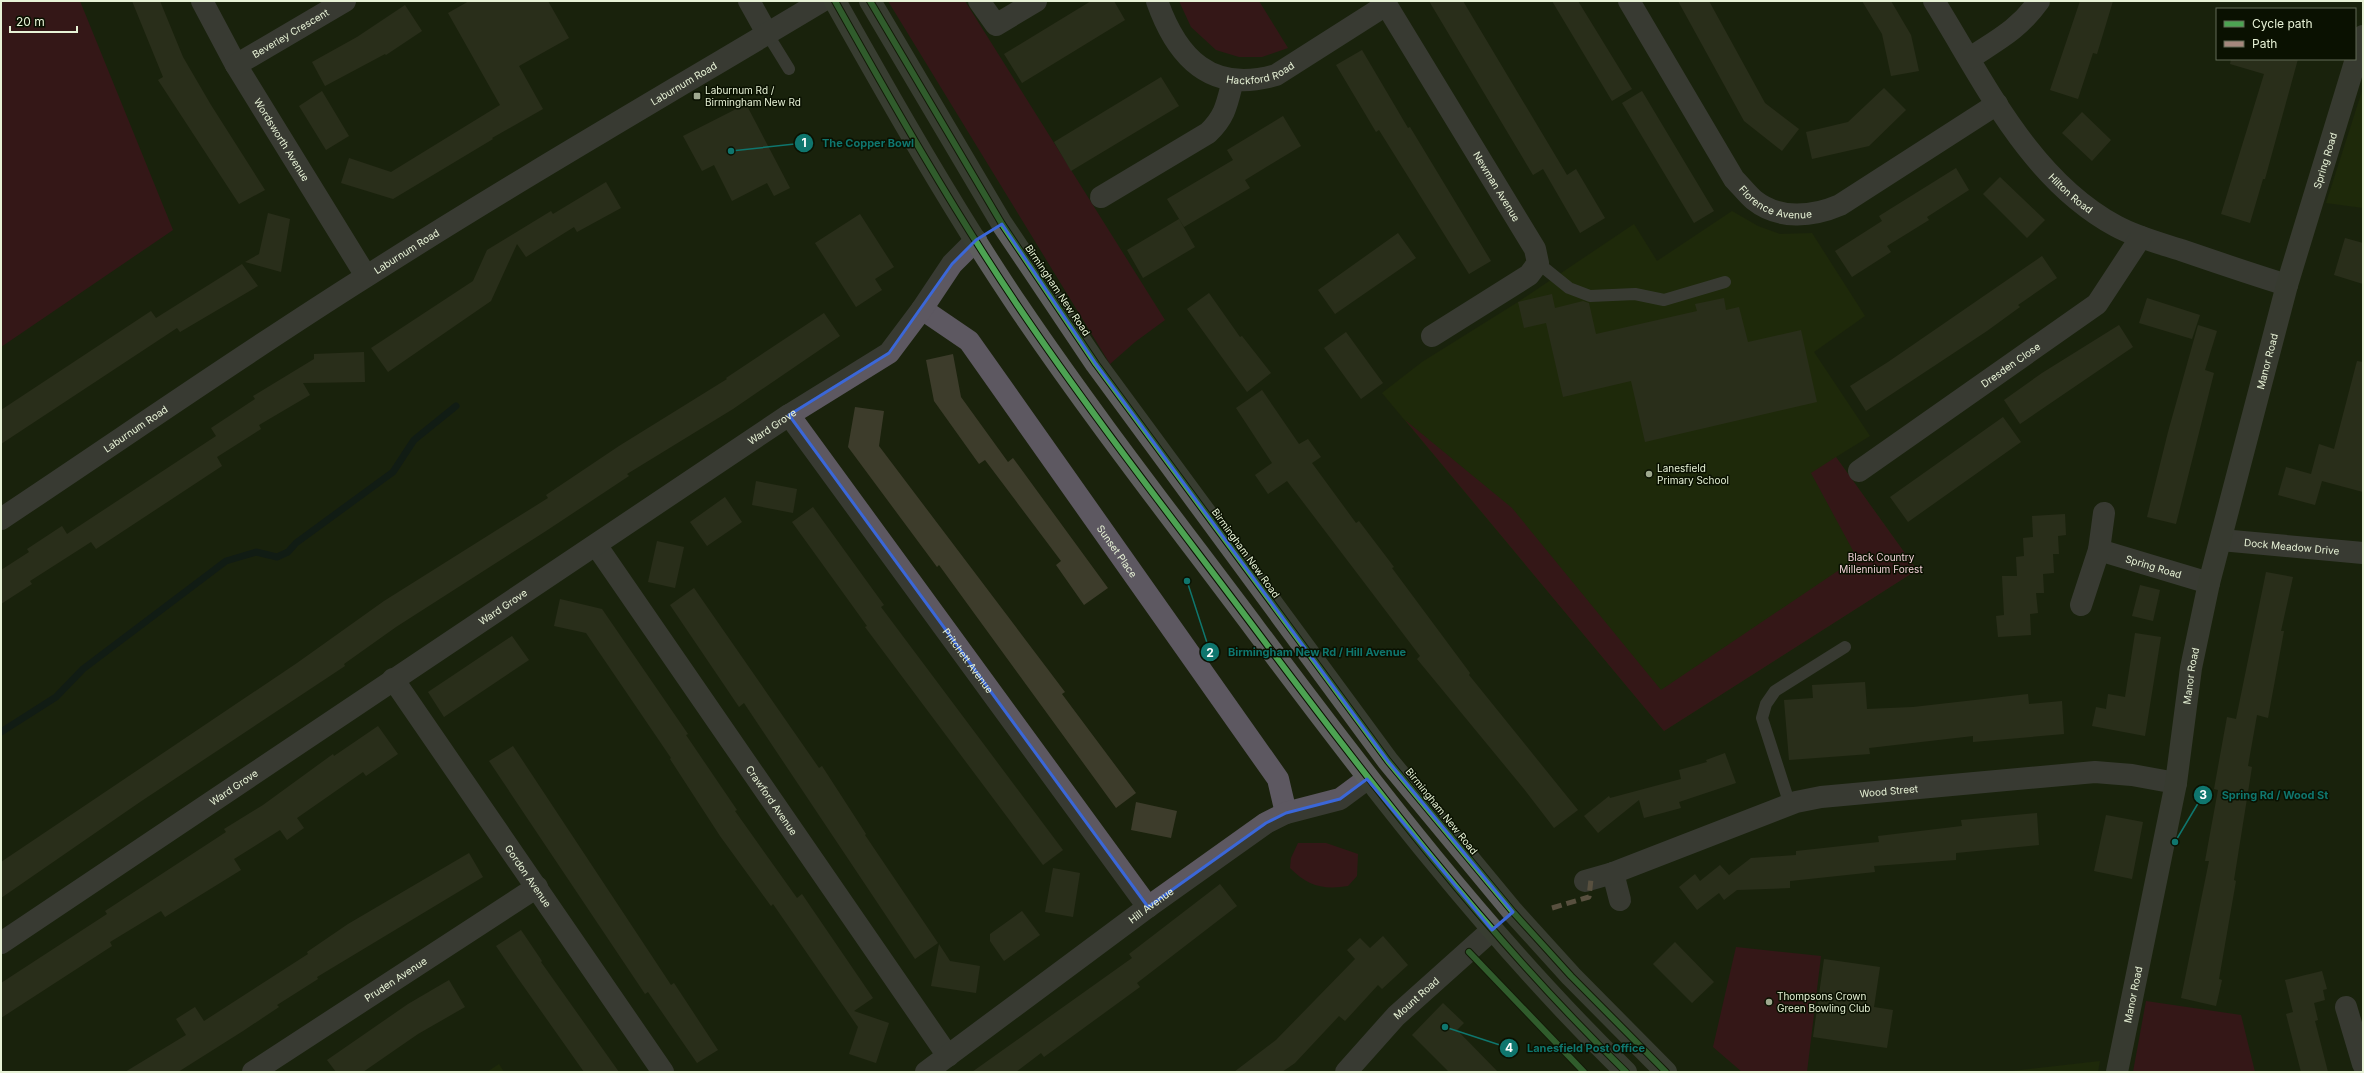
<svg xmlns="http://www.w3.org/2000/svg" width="2364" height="1073" viewBox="0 0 2364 1073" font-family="Inter,sans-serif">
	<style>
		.built { fill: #243107 }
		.green { fill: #550925 }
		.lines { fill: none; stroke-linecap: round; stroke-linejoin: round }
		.stream { stroke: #08141d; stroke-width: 7 }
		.building { fill: #3d3c2b }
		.lane { stroke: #5d5861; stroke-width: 12 }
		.street { stroke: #5d5861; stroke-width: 22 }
		.primary { stroke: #5b585b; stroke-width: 22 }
		.highway { stroke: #5e5e5e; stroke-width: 22 }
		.quiet { stroke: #a5887d; stroke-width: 5; stroke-dasharray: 10 5; stroke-linecap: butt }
		.cycleway-casing { stroke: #0a1101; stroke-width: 8 }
		.cycleway { stroke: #4ca352; stroke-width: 6 }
		.marked { fill: none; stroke: #3b67d8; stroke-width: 3; stroke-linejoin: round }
		.poi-dot { fill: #9fa98f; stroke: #0a1101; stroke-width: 1.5 }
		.labels { text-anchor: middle; stroke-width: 3; stroke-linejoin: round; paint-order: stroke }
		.street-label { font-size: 10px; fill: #e7f2d6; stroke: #0a1101 }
		.poi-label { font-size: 10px; fill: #e7f2d6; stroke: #0a1101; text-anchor: start }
		.park-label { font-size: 10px; fill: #f0d0d6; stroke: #0a1101 }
		.leader { fill: none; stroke: #0f766e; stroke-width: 1.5 }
		.callout-dot { fill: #0f766e; stroke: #0a1101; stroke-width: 1.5 }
		.mark-label { font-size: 12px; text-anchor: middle; font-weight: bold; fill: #fff }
		.callout-label { font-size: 11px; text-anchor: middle; font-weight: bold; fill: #0f766e; stroke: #0a1101; stroke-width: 3; stroke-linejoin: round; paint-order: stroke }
	</style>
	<rect width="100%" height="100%" fill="#1a220c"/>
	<path class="built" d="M 2363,88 L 2363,208 L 2326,203 Z
		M 1732,211 L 1758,226 L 1780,234 L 1812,233 L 1865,316 L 1814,352 L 1870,436 L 1836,457 L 1917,570 L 1664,731 L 1382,393 L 1422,362 L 1518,302 L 1634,224 L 1657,261 Z
		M 2100,1061 L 2098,1072 L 2003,1072 Z
		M 499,1064 L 504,1072 L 487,1072 Z"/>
	<path class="green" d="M 1,1 L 80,1 L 173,230 L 1,347 Z
		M 888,1 L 965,1 L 1165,320 L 1135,342 L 1110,364 Z
		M 1179,1 L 1259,1 L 1288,48 L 1262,57 L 1239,57 L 1216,50 L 1191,27 Z
		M 1405,420 L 1512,508 L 1661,690 L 1857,558 L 1811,473 L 1836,457 L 1917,570 L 1664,731 Z
		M 1298,843 L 1326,843 L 1358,854 L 1357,876 L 1348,886 C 1323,890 1308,886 1290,868 L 1291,858 Z
		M 1736,947 L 1821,956 L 1807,1072 L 1742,1072 L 1713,1047 Z
		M 2146,1001 L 2241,1015 L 2255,1072 L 2133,1072 Z"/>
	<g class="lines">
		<path class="stream" d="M 1,732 L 56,697 L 83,669 L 226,561 L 256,552 L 277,557 L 288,552 L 296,543 L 393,472 L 414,440 L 456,406"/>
	</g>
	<path class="building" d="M 132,1 L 160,1 L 183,57 L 211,105 L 265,190 L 239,204 L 158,80 L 163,77 Z
		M 469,1 L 548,1 L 569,38 L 519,66 L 543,109 L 492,138 L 493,139 L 393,199 L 341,183 L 349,158 L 391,172 L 500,105 L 448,13 Z
		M 1091,1 L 1114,1 L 1125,20 L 1022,83 L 1004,54 Z
		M 1429,1 L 1463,1 L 1567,175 L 1576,169 L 1605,218 L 1580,233 L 1543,169 L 1533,175 Z
		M 1552,1 L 1578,1 L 1632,89 L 1612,101 Z
		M 1678,1 L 1709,1 L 1765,103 L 1799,129 L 1782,151 L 1744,121 Z
		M 1862,1 L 1891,1 L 1911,35 L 1919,71 L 1891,76 L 1882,34 Z
		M 2080,1 L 2113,1 L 2097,54 L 2093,53 L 2078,99 L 2050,90 Z
		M 405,5 L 422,31 L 386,55 L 385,54 L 325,86 L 312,62 L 357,37 Z
		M 1362,50 L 1408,128 L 1410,127 L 1491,261 L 1469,274 L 1379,130 L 1376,132 L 1336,65 Z
		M 2231,59 L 2298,59 L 2265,179 L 2263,179 L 2250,223 L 2221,214 L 2264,74 L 2230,64 Z
		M 1161,77 L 1179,106 L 1071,171 L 1054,142 Z
		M 1884,88 L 1906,110 L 1869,146 L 1812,159 L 1806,132 L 1848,122 Z
		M 322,91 L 349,136 L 326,150 L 299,106 Z
		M 1642,91 L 1714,211 L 1694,223 L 1622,103 Z
		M 746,104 L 790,188 L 774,196 L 767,183 L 732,201 L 714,165 L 702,171 L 683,136 Z
		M 2082,112 L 2111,140 L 2092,161 L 2062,133 Z
		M 1283,116 L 1301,146 L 1245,180 L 1250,188 L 1184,227 L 1167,199 L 1233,160 L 1227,150 Z
		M 1956,168 L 1969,190 L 1927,217 L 1929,220 L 1887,246 L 1891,252 L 1852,277 L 1835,251 L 1882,221 L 1879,216 Z
		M 2000,177 L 2045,220 L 2027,238 L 1983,194 Z
		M 606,182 L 621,208 L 577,232 L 574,227 L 526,257 L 517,244 L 491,301 L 388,372 L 371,348 L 473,281 L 487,250 L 551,211 L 553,214 Z
		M 268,213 L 290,219 L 281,272 L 245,262 L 259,254 Z
		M 860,214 L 894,267 L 875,279 L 882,290 L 856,307 L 815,243 Z
		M 1179,219 L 1195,247 L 1143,278 L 1127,250 Z
		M 1398,233 L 1416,258 L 1335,314 L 1318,290 Z
		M 2345,238 L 2363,243 L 2363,284 L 2334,275 Z
		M 2042,256 L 2057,278 L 2018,305 L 2020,307 L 1987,331 L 1866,411 L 1850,386 L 1888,362 Z
		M 242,264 L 258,286 L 180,332 L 177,328 L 1,444 L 1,410 L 151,311 L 156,318 Z
		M 1209,293 L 1240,337 L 1242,336 L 1271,373 L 1247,392 L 1187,309 Z
		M 1552,294 L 1555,308 L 1583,301 L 1589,303 L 1596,334 L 1697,311 L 1695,304 L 1724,298 L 1726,310 L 1739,307 L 1748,342 L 1801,330 L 1817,402 L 1645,442 L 1631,381 L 1563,397 L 1546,323 L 1524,328 L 1518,302 Z
		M 2147,298 L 2200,315 L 2192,339 L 2139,323 Z
		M 824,313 L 840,336 L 733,409 L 627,474 L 629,476 L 546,531 L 396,627 L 344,664 L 345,666 L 140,802 L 1,898 L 1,862 L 297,663 L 384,601 L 548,498 L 546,495 L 619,446 L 727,379 L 726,378 Z
		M 2119,325 L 2133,347 L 2020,424 L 2004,400 L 2042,373 Z
		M 2198,325 L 2217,331 L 2205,370 L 2214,373 L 2176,524 L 2147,517 L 2168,432 Z
		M 1346,332 L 1383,383 L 1361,399 L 1324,348 Z
		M 364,352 L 365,382 L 303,383 L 310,395 L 259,425 L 261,429 L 217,457 L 222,466 L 96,549 L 91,542 L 30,581 L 32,584 L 1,604 L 1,570 L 29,552 L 27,549 L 62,526 L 67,534 L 216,436 L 211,428 L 255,399 L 253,396 L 314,359 L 314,354 Z
		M 953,354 L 961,397 L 1008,462 L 1013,458 L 1108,588 L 1084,605 L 1056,565 L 1061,561 L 985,460 L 979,464 L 934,401 L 926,360 Z
		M 2357,361 L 2363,362 L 2363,492 L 2322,481 L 2315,505 L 2278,495 L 2286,467 L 2311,474 L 2319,444 L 2334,449 Z
		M 1262,390 L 1299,444 L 1308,439 L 1321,457 L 1312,463 L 1356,523 L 1359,521 L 1394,567 L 1392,568 L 1470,673 L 1469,675 L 1578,810 L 1554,828 L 1524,789 L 1417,659 L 1420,656 L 1287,481 L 1268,494 L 1255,475 L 1272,463 L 1236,408 Z
		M 855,407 L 884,411 L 879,446 L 1065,692 L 1062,694 L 1136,793 L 1116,808 L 939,565 L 937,567 L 848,447 Z
		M 2003,417 L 2021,442 L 1908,522 L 1890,497 Z
		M 756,481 L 797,489 L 793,513 L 752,505 Z
		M 725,497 L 742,522 L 707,546 L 690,522 Z
		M 813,507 L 884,605 L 881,607 L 1063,850 L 1043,865 L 865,627 L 867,626 L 792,522 Z
		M 2065,514 L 2066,535 L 2058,536 L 2059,554 L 2053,554 L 2054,573 L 2043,574 L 2044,593 L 2036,593 L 2038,613 L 2030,614 L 2031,635 L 1998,637 L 1996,616 L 2004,615 L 2002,576 L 2017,576 L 2016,557 L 2024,556 L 2023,538 L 2033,537 L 2032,516 Z
		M 657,541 L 684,547 L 675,588 L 648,582 Z
		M 2266,572 L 2293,577 L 2281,631 L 2284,631 L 2268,718 L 2257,715 L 2248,766 L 2252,767 L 2234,880 L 2236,881 L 2219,979 L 2222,980 L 2216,1006 L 2181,998 L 2209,861 L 2205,861 L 2218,790 L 2214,789 L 2227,717 L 2236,719 Z
		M 2140,585 L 2160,590 L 2153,621 L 2132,616 Z
		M 694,588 L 819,768 L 822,766 L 866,834 L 865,835 L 938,943 L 915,959 L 744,703 L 739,707 L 670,605 Z
		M 560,599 L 602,609 L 688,734 L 686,735 L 737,810 L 735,811 L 797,898 L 802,894 L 873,998 L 854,1011 L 889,1023 L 876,1063 L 849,1054 L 858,1027 L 773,904 L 771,906 L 720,836 L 670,759 L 671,758 L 586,633 L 554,626 Z
		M 2135,633 L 2161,637 L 2145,736 L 2092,726 L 2096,707 L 2106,709 L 2108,694 L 2125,697 Z
		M 512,636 L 529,660 L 444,717 L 428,692 Z
		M 1865,682 L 1867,709 L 1913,707 L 2028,694 L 2029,704 L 2062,701 L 2064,734 L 1973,742 L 1973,736 L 1869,748 L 1870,754 L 1789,760 L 1784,700 L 1813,698 L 1812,685 Z
		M 378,726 L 398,754 L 366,776 L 363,772 L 297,818 L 304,828 L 287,840 L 280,830 L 234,859 L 241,870 L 165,917 L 161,911 L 110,942 L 112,946 L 1,1018 L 1,983 L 107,914 L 105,911 L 226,832 L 224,829 L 263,805 L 333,754 L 334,756 Z
		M 513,746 L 671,985 L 674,983 L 718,1050 L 697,1063 L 648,992 L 645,994 L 489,761 Z
		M 1725,753 L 1736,783 L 1679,802 L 1681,808 L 1644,818 L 1639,800 L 1598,833 L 1584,816 L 1609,796 L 1610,798 L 1681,779 L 1679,770 L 1707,762 L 1706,760 Z
		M 1136,802 L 1177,811 L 1171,838 L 1131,830 Z
		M 2037,813 L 2039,845 L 1956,853 L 1956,860 L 1874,866 L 1875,872 L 1790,881 L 1790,888 L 1737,890 L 1724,900 L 1719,893 L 1697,910 L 1679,887 L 1695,874 L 1700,881 L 1720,865 L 1729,875 L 1751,858 L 1796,855 L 1796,851 L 1879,842 L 1878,836 L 1962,826 L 1961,820 Z
		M 2106,815 L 2143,822 L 2132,879 L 2094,871 Z
		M 469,853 L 483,877 L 317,977 L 318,979 L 277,1005 L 279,1007 L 243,1031 L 178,1072 L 125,1072 L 186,1035 L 176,1019 L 195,1007 L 204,1021 L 308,954 L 307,952 L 348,924 Z
		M 1053,868 L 1080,873 L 1073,917 L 1045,912 Z
		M 1220,884 L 1237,906 L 1137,983 L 1140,987 L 1044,1057 L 1041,1053 L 1016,1072 L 972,1072 L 1132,958 L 1129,954 Z
		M 1022,911 L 1040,935 L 1004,961 L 990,941 L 990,934 Z
		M 521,930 L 542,961 L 541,962 L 619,1072 L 584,1072 L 517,977 L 496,946 Z
		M 1383,936 L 1408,965 L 1382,989 L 1378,985 L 1345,1021 L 1339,1016 L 1295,1063 L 1282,1072 L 1234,1072 L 1276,1040 L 1355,959 L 1347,950 L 1360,938 L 1370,948 Z
		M 1675,942 L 1714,982 L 1692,1003 L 1653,964 Z
		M 939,944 L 950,961 L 980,966 L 976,993 L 931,986 Z
		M 1824,959 L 1880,967 L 1874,1007 L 1893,1010 L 1887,1048 L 1813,1037 Z
		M 2322,971 L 2327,989 L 2323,990 L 2325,1000 L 2314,1003 L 2318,1020 L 2315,1021 L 2328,1072 L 2301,1072 L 2286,1014 L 2293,1012 L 2285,980 Z
		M 449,980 L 465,1007 L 418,1034 L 363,1072 L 336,1072 L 327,1060 L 408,1004 Z
		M 1443,1003 L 1464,1023 L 1457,1030 L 1498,1072 L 1449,1072 L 1412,1035 Z"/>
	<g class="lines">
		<path class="lane" d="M 768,35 L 789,69
			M 1538,263 L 1569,288 L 1590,296 L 1635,294 L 1664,300 L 1725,282
			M 1790,805 L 1762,718 L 1766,704 L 1775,691 L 1845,647"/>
		<g class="street">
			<path id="s1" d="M 202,1 L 236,65 L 366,276"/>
			<path d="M 749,1 L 768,35"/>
			<path d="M 979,1 L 996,25 L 1036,1"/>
			<path id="s2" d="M 1157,1 C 1177,58 1211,94 1276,75 L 1386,5"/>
			<path id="s3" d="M 1384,1 L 1535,249 L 1538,263 L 1529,275 L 1432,336"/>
			<path id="s4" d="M 1629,1 L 1734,179 C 1741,186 1747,194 1754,200 C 1779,220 1812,217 1840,205 L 1997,104"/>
			<path id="s5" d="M 1934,1 C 1984,81 2029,179 2116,226 C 2136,237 2159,243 2181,250 C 2216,262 2251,274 2287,285"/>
			<path d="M 1970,58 C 1999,39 2018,30 2039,1"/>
			<path id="s6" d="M 236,65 L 345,1"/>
			<path d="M 1101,197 L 1208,133 C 1226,116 1227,103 1233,80"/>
			<path id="s7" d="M 922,309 L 969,341 L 1278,779 L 1286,813"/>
			<path id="s8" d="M 789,415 L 1148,907"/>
			<path id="s9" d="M 1859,471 L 2097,304 L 2141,237"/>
			<path id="s10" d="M 1,519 C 123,438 243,354 367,276 C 516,181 670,92 822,1"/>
			<path id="s11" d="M 2221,540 L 2363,553"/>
			<path id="s12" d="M 596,545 L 948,1056"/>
			<path id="s13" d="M 2099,550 L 2209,583"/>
			<path d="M 2081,605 L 2099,550 L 2104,513"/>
			<path id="s14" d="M 393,679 L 663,1072"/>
			<path d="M 1613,873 L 1620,900"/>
			<path id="s15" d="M 1585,881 L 1613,873 L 1796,802 L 1821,797 L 2095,772 L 2132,775 L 2176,783"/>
			<path id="s16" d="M 1,943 L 789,415 L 889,353 L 922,309 L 952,264 L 976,240"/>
			<path d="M 2346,1007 L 2363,1064"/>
			<path id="s17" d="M 253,1072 L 537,887"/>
			<path id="s18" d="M 926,1072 L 1148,907 L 1266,823 L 1286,813 L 1340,799 L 1367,779"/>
			<path id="s19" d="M 1346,1072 L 1396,1016 L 1492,930"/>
		</g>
		<path class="primary" id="s20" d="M 2117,1072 L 2176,783 L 2191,668 L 2209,583 L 2287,285 L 2363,36"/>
		<path class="highway" d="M 835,1 C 893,104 952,208 1018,306 C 1093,417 1176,523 1256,630 C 1371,784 1488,937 1626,1072
			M 870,1 L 1002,224 L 1096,364 L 1388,761 L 1513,912 L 1571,976 L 1666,1072"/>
		<path class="quiet" d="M 1552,908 L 1589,897 L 1591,879"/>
		<defs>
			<path id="cycleway" d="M 835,1 C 893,104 952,208 1018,306 C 1093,417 1176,523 1256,630 C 1371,784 1488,937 1626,1072
				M 870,1 L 1002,224 L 1096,364 L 1388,761 L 1513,912 L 1571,976 L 1666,1072
				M 1469,952 L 1584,1072"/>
		</defs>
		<use href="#cycleway" class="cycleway-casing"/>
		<use href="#cycleway" class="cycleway"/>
	</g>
	<path d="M0 0H2364V1073H0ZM 1002,224 L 1096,364 L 1388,761 L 1513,912 L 1492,930 L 1367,779 L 1340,799 L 1286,813 L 1266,823 L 1148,907 L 789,415 L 889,353 L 952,264 L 976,240 Z" fill="#1a220c" fill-opacity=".55" fill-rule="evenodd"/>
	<path class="marked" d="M 1002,224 L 1096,364 L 1388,761 L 1513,912 L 1492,930 L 1367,779 L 1340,799 L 1286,813 L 1266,823 L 1148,907 L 789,415 L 889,353 L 952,264 L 976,240 Z"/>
	<g class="poi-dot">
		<rect x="693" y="92" width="8" height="8" rx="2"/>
		<circle cx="1649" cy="474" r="4"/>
		<circle cx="1769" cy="1002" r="4"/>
	</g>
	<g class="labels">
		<g class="street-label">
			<text dy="4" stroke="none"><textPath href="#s6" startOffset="63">Beverley Crescent</textPath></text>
			<text dy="4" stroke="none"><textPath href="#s2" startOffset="144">Hackford Road</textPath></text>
			<text dy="4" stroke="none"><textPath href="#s10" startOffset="810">Laburnum Road</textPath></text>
			<text dy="4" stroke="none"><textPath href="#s1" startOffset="160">Wordsworth Avenue</textPath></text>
			<text dy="4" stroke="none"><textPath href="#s20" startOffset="936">Spring Road</textPath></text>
			<text dy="4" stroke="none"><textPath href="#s3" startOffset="217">Newman Avenue</textPath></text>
			<text dy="4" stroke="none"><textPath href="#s5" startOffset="237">Hilton Road</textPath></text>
			<text dy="4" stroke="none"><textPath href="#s4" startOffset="257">Florence Avenue</textPath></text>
			<text dy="4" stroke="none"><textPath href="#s10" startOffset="486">Laburnum Road</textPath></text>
			<text transform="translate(1058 290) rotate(56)" y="4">Birmingham New Road</text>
			<text dy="4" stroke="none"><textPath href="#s20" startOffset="727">Manor Road</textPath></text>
			<text dy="4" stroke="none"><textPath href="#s9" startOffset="185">Dresden Close</textPath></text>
			<text dy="4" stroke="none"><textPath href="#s16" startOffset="928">Ward Grove</textPath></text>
			<text dy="4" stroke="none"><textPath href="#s10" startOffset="162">Laburnum Road</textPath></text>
			<text dy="4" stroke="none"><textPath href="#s11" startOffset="71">Dock Meadow Drive</textPath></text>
			<text dy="4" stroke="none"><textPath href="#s7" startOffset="314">Sunset Place</textPath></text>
			<text transform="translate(1246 553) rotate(54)" y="4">Birmingham New Road</text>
			<text dy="4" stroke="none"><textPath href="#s13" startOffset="57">Spring Road</textPath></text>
			<text dy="4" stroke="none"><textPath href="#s16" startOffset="604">Ward Grove</textPath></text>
			<text dy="4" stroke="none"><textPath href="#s8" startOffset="304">Pritchett Avenue</textPath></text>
			<text dy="4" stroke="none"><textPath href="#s20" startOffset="403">Manor Road</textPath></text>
			<text dy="4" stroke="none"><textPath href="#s16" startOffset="280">Ward Grove</textPath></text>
			<text dy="4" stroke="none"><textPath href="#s15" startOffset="319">Wood Street</textPath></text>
			<text dy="4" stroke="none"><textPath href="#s12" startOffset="310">Crawford Avenue</textPath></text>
			<text transform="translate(1442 811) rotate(51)" y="4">Birmingham New Road</text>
			<text dy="4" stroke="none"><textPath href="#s14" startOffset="239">Gordon Avenue</textPath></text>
			<text dy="4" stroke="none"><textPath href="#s18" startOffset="280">Hill Avenue</textPath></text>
			<text dy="4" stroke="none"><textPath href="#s17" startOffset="170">Pruden Avenue</textPath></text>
			<text dy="4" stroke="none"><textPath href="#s20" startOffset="79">Manor Road</textPath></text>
			<text dy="4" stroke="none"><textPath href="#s19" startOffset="102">Mount Road</textPath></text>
		</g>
		<g class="poi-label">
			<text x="705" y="94">Laburnum Rd /<tspan x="705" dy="12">Birmingham New Rd</tspan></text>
			<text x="1657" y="472">Lanesfield<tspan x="1657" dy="12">Primary School</tspan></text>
			<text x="1777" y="1000">Thompsons Crown<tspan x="1777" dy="12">Green Bowling Club</tspan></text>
		</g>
		<g class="park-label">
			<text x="1881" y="561">Black Country<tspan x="1881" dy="12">Millennium Forest</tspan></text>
		</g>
	</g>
	<path class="leader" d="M731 151L804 143M1187 581L1210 652M2175 842L2203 795M1445 1027L1509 1048"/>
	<g class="callout-dot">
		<circle cx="731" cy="151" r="4"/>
		<circle cx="1187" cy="581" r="4"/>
		<circle cx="2175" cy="842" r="4"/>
		<circle cx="1445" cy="1027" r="4"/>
		<circle cx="804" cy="143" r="10"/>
		<circle cx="1210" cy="652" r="10"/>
		<circle cx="2203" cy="795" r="10"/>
		<circle cx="1509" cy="1048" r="10"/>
	</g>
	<g class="mark-label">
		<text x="804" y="147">1</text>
		<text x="1210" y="657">2</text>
		<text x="2203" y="799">3</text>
		<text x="1509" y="1052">4</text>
	</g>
	<g class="callout-label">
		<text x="868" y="147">The Copper Bowl</text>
		<text x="1317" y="656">Birmingham New Rd / Hill Avenue</text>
		<text x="2275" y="799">Spring Rd / Wood St</text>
		<text x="1586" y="1052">Lanesfield Post Office</text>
	</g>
	<rect width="2364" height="1073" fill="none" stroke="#e7f2d6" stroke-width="4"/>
	<rect x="2216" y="8" width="140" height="52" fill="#0a1101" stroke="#626b56"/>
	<rect x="2224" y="21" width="20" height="6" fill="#4ca352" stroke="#626b56"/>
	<text x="2252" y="28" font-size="12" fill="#e7f2d6">Cycle path</text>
	<rect x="2224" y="41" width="20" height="6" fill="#a5887d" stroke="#626b56"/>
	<text x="2252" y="48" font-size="12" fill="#e7f2d6">Path</text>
	<path d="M10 26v6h67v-6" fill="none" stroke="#e7f2d6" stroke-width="2"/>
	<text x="16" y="26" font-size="12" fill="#e7f2d6" stroke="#0a1101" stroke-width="3" paint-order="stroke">20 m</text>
</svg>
